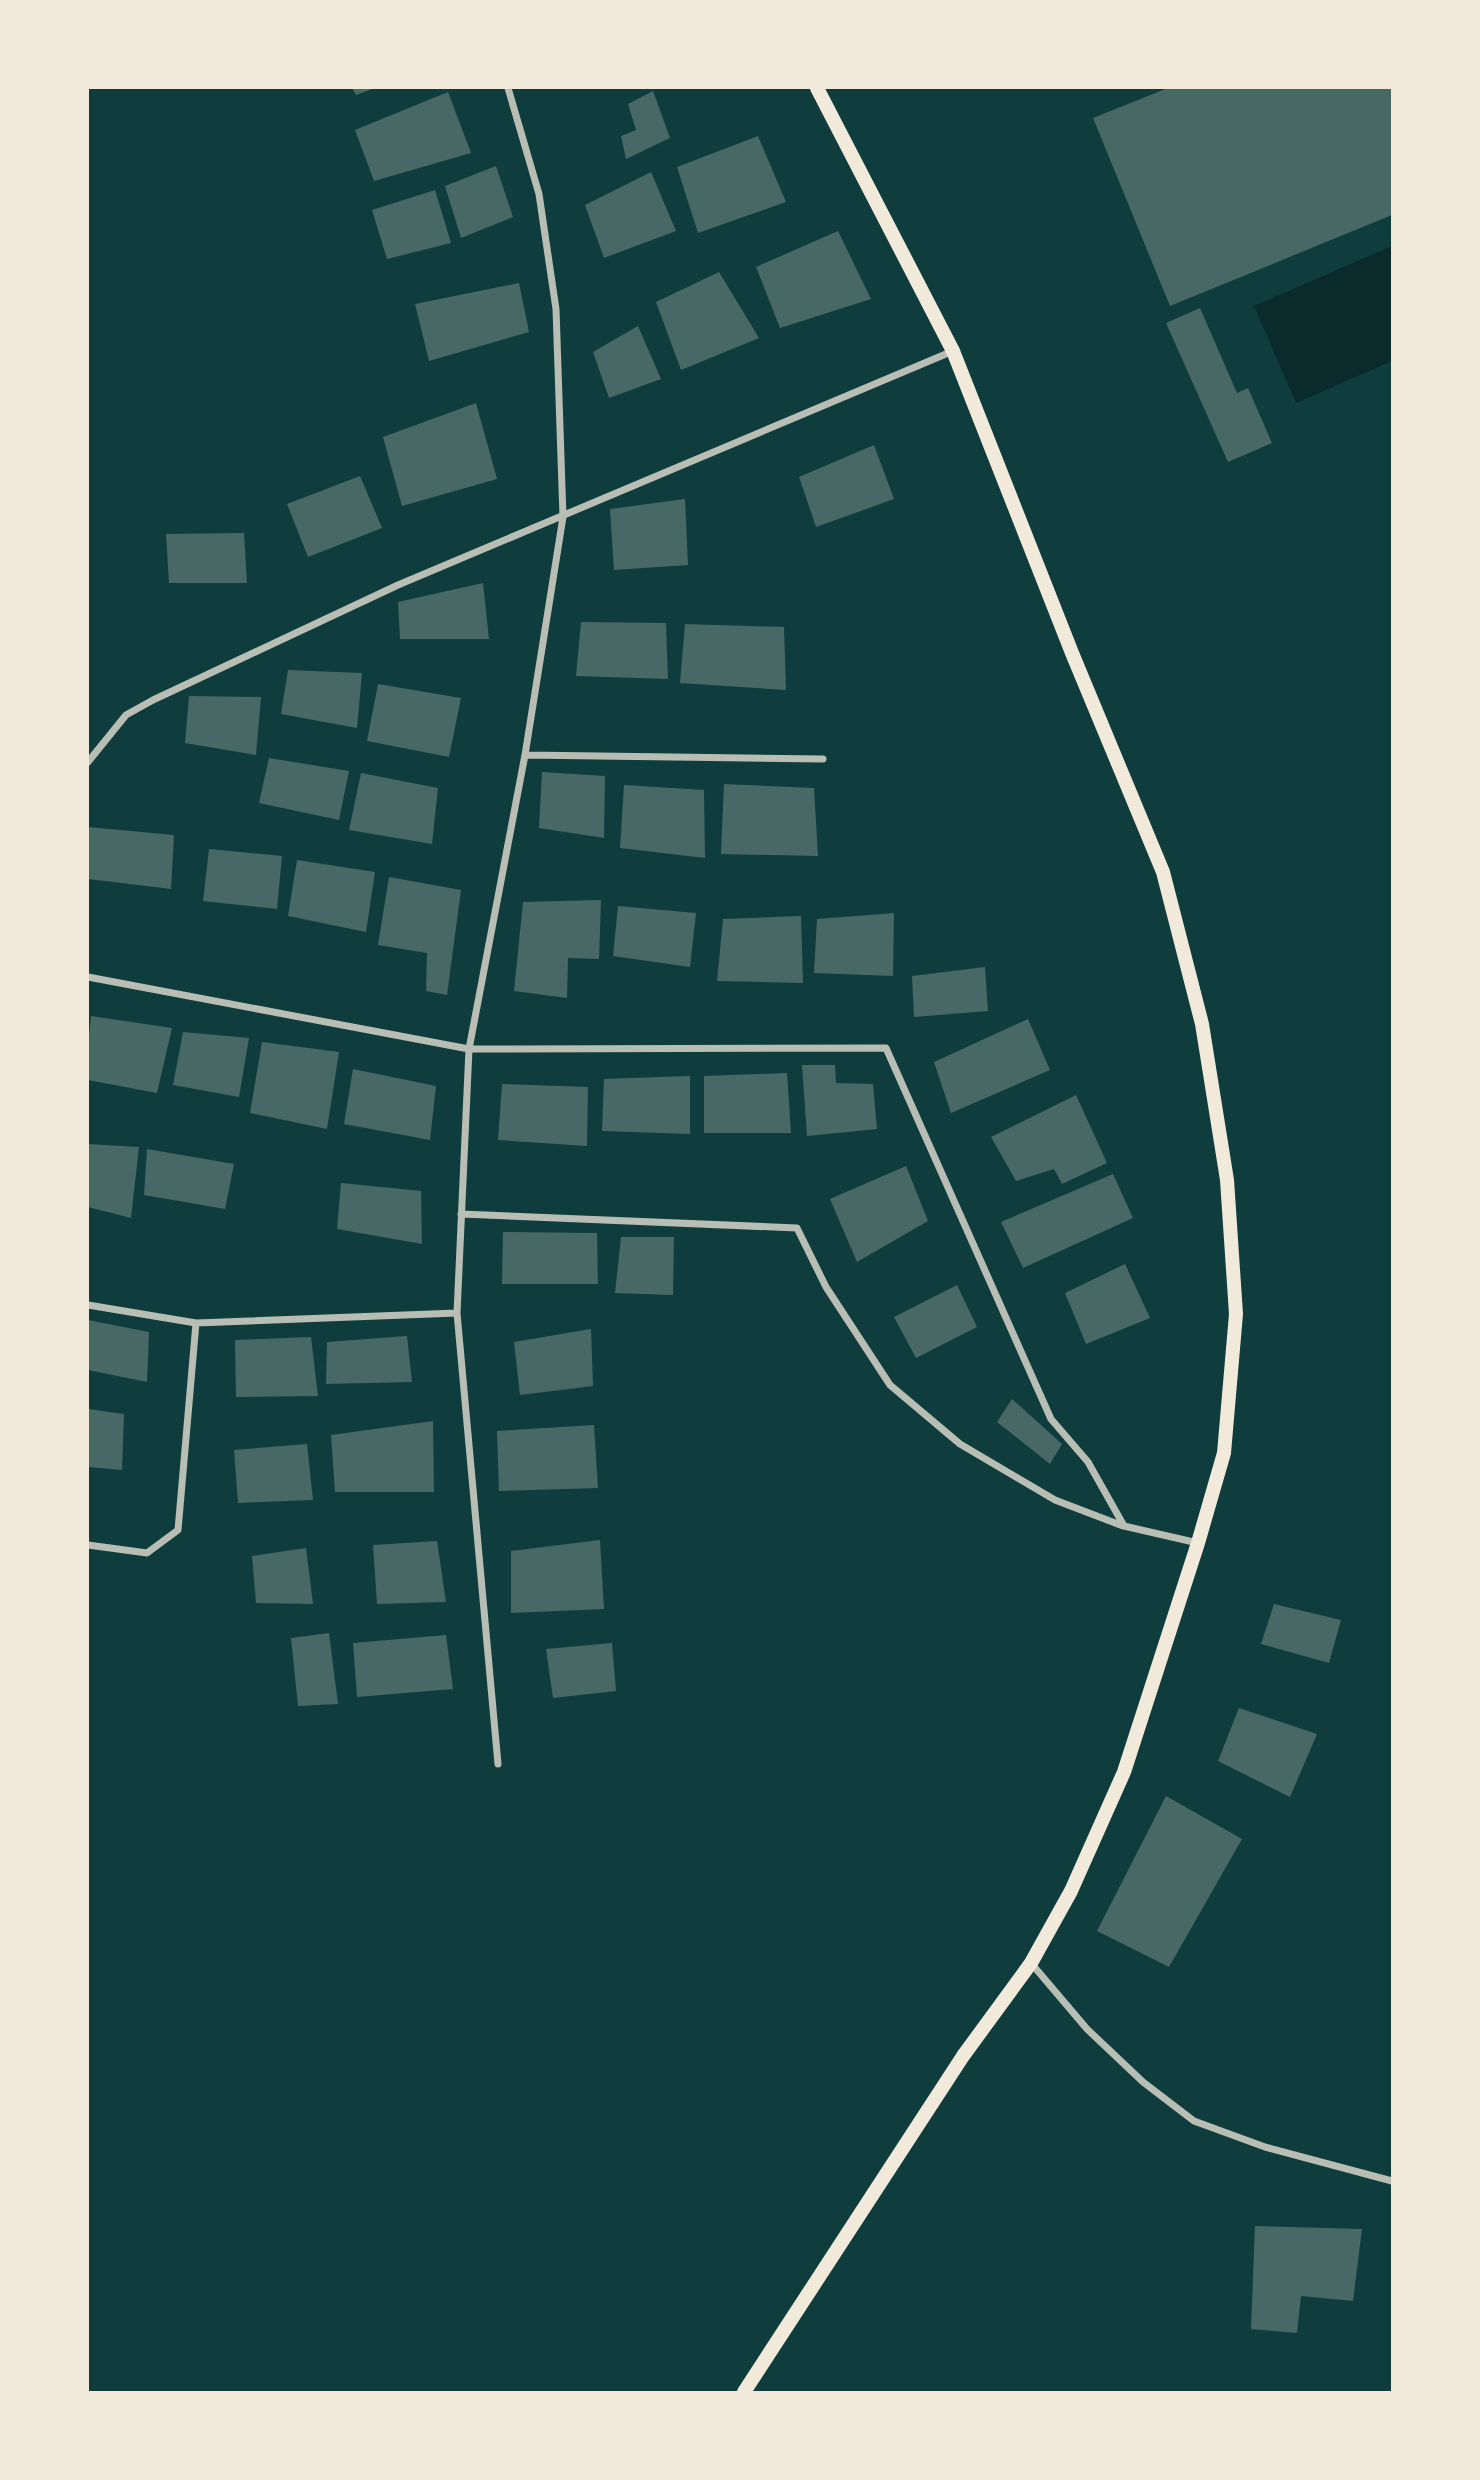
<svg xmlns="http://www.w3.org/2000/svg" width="1480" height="2480" viewBox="0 0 1480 2480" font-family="'DejaVu Sans',sans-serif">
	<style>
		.water { fill: #0a2a2b }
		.building { fill: #486865 }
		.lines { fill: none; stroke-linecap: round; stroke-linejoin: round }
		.minor { stroke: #b8beb3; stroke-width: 7 }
		.secondary { stroke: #f1e9da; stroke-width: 14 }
	</style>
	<rect width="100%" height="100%" fill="#0f3d3e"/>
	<path class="water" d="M 1392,246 L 1392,361 L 1296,403 L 1254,306 Z"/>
	<path class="building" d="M 352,88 L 375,88 L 356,95 Z
		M 1168,88 L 1392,88 L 1392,215 L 1170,306 L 1093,118 Z
		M 653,91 L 670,138 L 626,159 L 621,136 L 636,130 L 628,104 Z
		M 448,92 L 471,153 L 374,181 L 355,130 Z
		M 758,136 L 786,202 L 698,233 L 677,167 Z
		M 496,166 L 513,217 L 461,238 L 445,186 Z
		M 651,172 L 676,231 L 604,258 L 585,205 Z
		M 435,190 L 451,243 L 387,259 L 372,210 Z
		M 838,231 L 871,299 L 780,328 L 756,267 Z
		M 719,272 L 759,338 L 681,370 L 656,302 Z
		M 519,283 L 529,332 L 429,361 L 415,304 Z
		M 1200,308 L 1237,393 L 1248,388 L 1272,443 L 1228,462 L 1166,323 Z
		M 638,326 L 661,379 L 609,398 L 593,352 Z
		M 476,403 L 497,479 L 402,506 L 383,437 Z
		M 874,445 L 894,499 L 816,527 L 799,477 Z
		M 360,476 L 382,528 L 308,557 L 287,504 Z
		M 685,499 L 688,565 L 614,570 L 610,509 Z
		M 244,533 L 247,583 L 169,583 L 166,534 Z
		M 483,583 L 489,639 L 400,639 L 398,602 Z
		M 581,622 L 666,623 L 668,679 L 576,676 Z
		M 685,624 L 784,627 L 786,690 L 680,683 Z
		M 288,670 L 362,673 L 357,728 L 281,714 Z
		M 378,684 L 461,698 L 449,757 L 367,741 Z
		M 189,696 L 261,697 L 256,755 L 185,743 Z
		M 269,758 L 349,771 L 339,820 L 259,803 Z
		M 542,772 L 605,776 L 604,838 L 539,828 Z
		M 361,773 L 438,788 L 432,844 L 349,830 Z
		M 724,784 L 814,788 L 818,856 L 721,854 Z
		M 624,785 L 704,790 L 705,858 L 620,848 Z
		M 88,827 L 174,835 L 171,889 L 88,879 Z
		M 209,849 L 282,856 L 277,909 L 203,901 Z
		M 297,860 L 375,872 L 366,932 L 288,916 Z
		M 389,877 L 461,890 L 447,995 L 426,991 L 427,953 L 378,945 Z
		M 601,900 L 599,959 L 568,958 L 567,998 L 514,991 L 523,902 Z
		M 618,906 L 696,913 L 690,967 L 613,956 Z
		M 894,913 L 893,976 L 814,973 L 817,919 Z
		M 801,916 L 803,983 L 717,981 L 723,919 Z
		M 985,967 L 988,1011 L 914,1017 L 912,976 Z
		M 91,1016 L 172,1028 L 157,1093 L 88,1080 L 88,1043 Z
		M 1028,1019 L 1050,1070 L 951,1113 L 934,1062 Z
		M 183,1032 L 249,1038 L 239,1097 L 173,1085 Z
		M 262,1042 L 339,1052 L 327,1129 L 250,1113 Z
		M 802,1065 L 835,1065 L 836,1083 L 873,1084 L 877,1129 L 807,1136 Z
		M 353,1069 L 436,1086 L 430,1140 L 344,1124 Z
		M 787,1073 L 791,1133 L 704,1133 L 704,1076 Z
		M 690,1076 L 690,1134 L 602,1131 L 604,1079 Z
		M 502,1084 L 588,1087 L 587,1146 L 498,1140 Z
		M 1076,1095 L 1107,1163 L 1062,1184 L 1054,1169 L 1016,1181 L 991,1137 Z
		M 88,1144 L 139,1147 L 131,1218 L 88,1207 Z
		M 147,1149 L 234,1164 L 225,1209 L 144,1195 Z
		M 906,1166 L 928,1221 L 857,1262 L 830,1199 Z
		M 1113,1174 L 1133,1218 L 1023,1268 L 1001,1222 Z
		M 341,1183 L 421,1191 L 422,1244 L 337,1229 Z
		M 503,1232 L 597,1233 L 598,1284 L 502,1284 Z
		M 621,1237 L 674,1237 L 673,1295 L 615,1293 Z
		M 1125,1264 L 1150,1318 L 1086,1344 L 1065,1293 Z
		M 957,1285 L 977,1327 L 916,1358 L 894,1317 Z
		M 88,1320 L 149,1332 L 147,1382 L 88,1370 Z
		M 591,1329 L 593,1386 L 520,1395 L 514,1342 Z
		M 407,1336 L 412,1382 L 326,1384 L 327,1342 Z
		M 311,1337 L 318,1396 L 236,1397 L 235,1340 Z
		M 1012,1399 L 1062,1444 L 1050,1464 L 997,1422 Z
		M 88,1409 L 124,1414 L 122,1470 L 88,1467 Z
		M 433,1421 L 434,1492 L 335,1492 L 331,1435 Z
		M 594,1425 L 598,1488 L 499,1491 L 497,1431 Z
		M 307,1444 L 313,1500 L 238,1503 L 234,1450 Z
		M 600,1540 L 604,1609 L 511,1613 L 511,1551 Z
		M 437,1541 L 446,1602 L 377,1604 L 373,1545 Z
		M 306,1548 L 313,1604 L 256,1603 L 252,1556 Z
		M 1274,1604 L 1341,1620 L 1329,1663 L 1261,1644 Z
		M 329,1633 L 338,1704 L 298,1706 L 291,1638 Z
		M 446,1635 L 453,1689 L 357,1697 L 353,1643 Z
		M 612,1643 L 616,1691 L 553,1698 L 546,1649 Z
		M 1239,1708 L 1317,1734 L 1290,1797 L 1218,1761 Z
		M 1166,1796 L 1242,1839 L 1169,1967 L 1097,1931 Z
		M 1255,2226 L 1362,2229 L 1353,2301 L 1301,2296 L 1297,2333 L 1251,2329 Z"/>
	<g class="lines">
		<path class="minor" d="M 525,755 L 823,759
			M 88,762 L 126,715 L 153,700 L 398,585 L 953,351
			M 88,977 L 469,1049 L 886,1048 L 1051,1419 L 1088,1462 L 1124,1526 L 1198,1543
			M 461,1214 L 797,1228 L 826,1287 L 890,1385 L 960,1444 L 1055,1500 L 1123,1526
			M 88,1305 L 196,1323 L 457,1313
			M 88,1545 L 147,1553 L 178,1530 L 196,1323
			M 498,1764 L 457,1313 L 469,1049 L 525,755 L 563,517 L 556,309 L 539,194 L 508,88
			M 1031,1963 L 1087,2029 L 1143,2082 L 1194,2121 L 1265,2147 L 1392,2181"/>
		<path class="secondary" d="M 744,2392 L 963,2056 L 1031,1963 L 1071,1891 L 1124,1772 L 1198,1543 L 1224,1453 L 1236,1314 L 1227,1180 L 1202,1024 L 1163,872 L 1072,653 L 953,351 L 817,88"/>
	</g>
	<rect width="1480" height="2480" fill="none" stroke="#f1e9da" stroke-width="178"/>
</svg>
